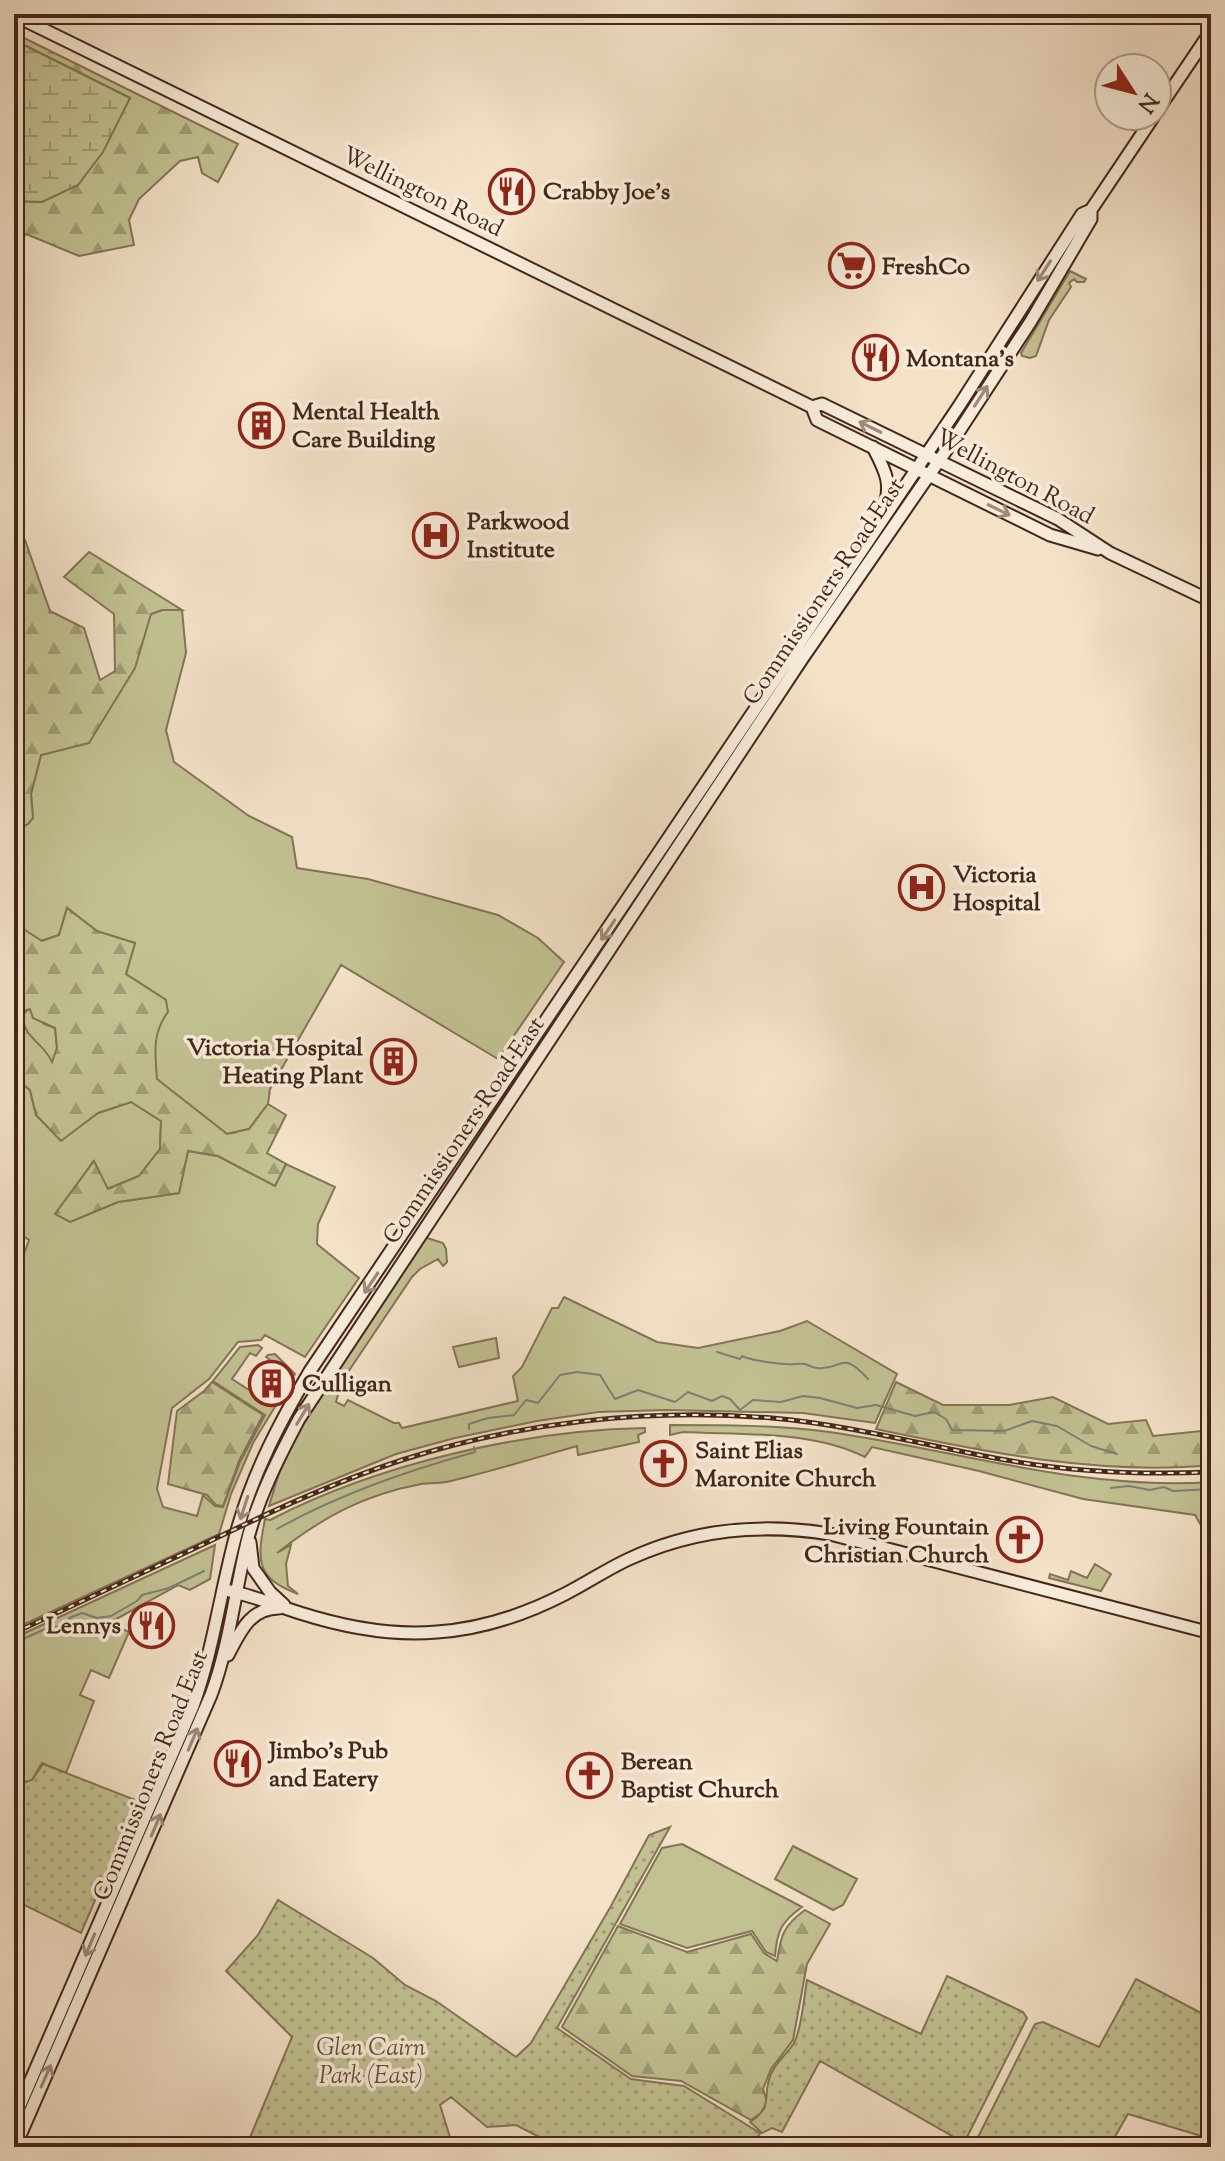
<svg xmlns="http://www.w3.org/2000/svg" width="1225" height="2161" viewBox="0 0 1225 2161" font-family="'Sorts Mill Goudy',serif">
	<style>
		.green { fill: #c2c192; stroke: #847456; stroke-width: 2 }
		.forest { fill: url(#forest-firs); stroke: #847456; stroke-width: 2; fill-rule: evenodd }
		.wetland { fill: url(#wetland-marsh); stroke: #847456; stroke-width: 2 }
		.park { fill: url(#park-dots); stroke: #847456; stroke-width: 2 }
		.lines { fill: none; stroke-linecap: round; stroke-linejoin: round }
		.stream { stroke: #798178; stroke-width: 2 }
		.secondary-casing { stroke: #452719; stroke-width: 15 }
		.secondary { stroke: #f7ecdb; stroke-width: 11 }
		.rail-casing { stroke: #452719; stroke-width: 5 }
		.rail { stroke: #f7ecdb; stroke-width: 2; stroke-dasharray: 6; stroke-linecap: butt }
		.oneway { stroke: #9e8a7a }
		.labels { text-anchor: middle; stroke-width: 7; stroke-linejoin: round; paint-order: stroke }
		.street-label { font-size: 24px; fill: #452719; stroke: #f7ecdb }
		.poi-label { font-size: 24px; font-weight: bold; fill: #452719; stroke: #f7ecdb; text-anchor: start }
		.park-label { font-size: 24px; font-style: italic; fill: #644e37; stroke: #f7ecdb }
	</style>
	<defs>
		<pattern id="forest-firs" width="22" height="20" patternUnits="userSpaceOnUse" patternTransform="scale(2)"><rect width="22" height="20" fill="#c2c192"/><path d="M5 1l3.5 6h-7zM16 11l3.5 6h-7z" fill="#9f9d76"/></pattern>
		<pattern id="wetland-marsh" width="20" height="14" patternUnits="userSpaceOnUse" patternTransform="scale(2)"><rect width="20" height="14" fill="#c2c192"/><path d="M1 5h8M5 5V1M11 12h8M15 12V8" fill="none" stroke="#9f9d76"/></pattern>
		<pattern id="park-dots" width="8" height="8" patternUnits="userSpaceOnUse" patternTransform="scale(2)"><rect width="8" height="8" fill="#c2c192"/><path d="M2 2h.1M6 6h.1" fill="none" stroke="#9f9d76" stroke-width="1.8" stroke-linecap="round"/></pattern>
	</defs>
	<rect width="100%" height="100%" fill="#f3e1c8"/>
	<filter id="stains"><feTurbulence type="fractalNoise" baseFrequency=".0025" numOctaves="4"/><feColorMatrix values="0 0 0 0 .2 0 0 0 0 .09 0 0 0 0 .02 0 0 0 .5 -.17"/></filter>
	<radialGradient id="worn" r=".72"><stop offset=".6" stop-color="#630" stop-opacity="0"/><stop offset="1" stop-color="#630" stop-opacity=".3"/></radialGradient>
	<path class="green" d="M 1070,271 L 1086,279 L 1084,282 L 1077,282 L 1074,279 L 1069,283 L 1071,287 L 1049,320 L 1036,356 L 1030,358 L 1022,356 L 1021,353 Z
		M 162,610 L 182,610 L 186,653 L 166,730 L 174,762 L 249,816 L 292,837 L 297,868 L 368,879 L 498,915 L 538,938 L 564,962 L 498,1059 L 341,965 L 270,1089 L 268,1104 L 249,1129 L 227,1134 L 156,1079 L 154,1039 L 166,1000 L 126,974 L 135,943 L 98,932 L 67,908 L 59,935 L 41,941 L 14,924 L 14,830 L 28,824 L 33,818 L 31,794 L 41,755 L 89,743 L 142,636 L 151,614 Z
		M 30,1008 L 44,1024 L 55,1028 L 57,1048 L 52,1063 L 29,1037 L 21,1016 Z
		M 14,1077 L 30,1090 L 36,1115 L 61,1140 L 98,1113 L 131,1102 L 161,1121 L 160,1149 L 139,1176 L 107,1189 L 93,1162 L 56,1214 L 70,1222 L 118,1202 L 179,1193 L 188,1151 L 218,1156 L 275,1186 L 286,1164 L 335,1187 L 318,1224 L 317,1244 L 359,1278 L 305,1357 L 265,1335 L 261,1340 L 238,1342 L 209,1379 L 172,1408 L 157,1489 L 163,1507 L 197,1516 L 203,1495 L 215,1506 L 223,1507 L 240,1462 L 265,1415 L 213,1381 L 240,1347 L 258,1345 L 262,1348 L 256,1356 L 250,1353 L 232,1379 L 271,1404 L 290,1376 L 266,1357 L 268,1355 L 275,1354 L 295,1374 L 253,1443 L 231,1494 L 219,1534 L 14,1629 L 14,1307 L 23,1287 L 18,1270 L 29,1240 L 14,1230 Z
		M 427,1238 L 443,1243 L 446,1249 L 447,1262 L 443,1266 L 438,1259 L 420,1269 L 412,1277 L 344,1378 L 350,1383 L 343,1385 L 335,1380 L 334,1375 L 420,1242 Z
		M 564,1297 L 657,1342 L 698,1348 L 780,1331 L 807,1321 L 897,1374 L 875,1423 L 803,1413 L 666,1410 L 598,1412 L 537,1421 L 455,1438 L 396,1454 L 269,1506 L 287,1447 L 320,1393 L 328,1389 L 338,1395 L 336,1402 L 344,1406 L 348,1400 L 394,1423 L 399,1423 L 402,1428 L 518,1401 L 513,1376 L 522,1367 L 552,1308 L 558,1308 Z
		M 496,1338 L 499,1358 L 459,1367 L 453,1347 Z
		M 670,1425 C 723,1425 776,1425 829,1432 C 956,1450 1081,1491 1211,1482 L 1211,1532 L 1206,1534 L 1195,1515 L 1083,1499 L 979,1471 L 872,1447 L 865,1457 C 811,1430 742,1435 683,1432 L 670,1435 Z
		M 645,1428 L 645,1432 L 638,1435 L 639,1442 L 578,1455 L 577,1446 C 535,1458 493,1471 451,1481 C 441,1484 431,1482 421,1484 C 363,1495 323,1517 277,1553 L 291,1545 L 286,1564 L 288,1586 L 298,1594 C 255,1578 257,1560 265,1519 L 270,1520 C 378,1464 524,1430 645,1428 Z
		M 215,1545 L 210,1579 L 190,1590 L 178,1585 L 109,1623 L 129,1632 L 109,1678 L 91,1670 L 80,1695 L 94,1701 L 66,1773 L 42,1763 L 32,1780 L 14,1785 L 14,1638 Z
		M 1095,1564 L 1111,1574 L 1101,1591 L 1049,1578 L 1050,1574 L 1068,1580 L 1071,1571 L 1087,1578 Z
		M 682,1844 L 802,1907 C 781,1922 777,1931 775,1956 L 766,1952 L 752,1931 L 687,1948 L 620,1924 L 662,1848 Z
		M 793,1846 L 857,1879 L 843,1905 L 833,1910 L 775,1879 Z"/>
	<path class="forest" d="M 14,33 L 238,144 L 218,182 L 202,173 L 198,157 L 180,161 L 139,199 L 129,220 L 134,245 L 79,256 L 26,234 L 14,248 L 14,201 L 42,202 L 116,124 L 130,98 L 14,40 Z
		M 14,529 L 25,540 L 50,611 L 84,628 L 100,680 L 115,671 L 114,614 L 64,577 L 89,552 L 182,610 L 162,610 L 151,614 L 135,668 L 89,743 L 41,755 L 31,794 L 33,818 L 28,824 L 16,830 Z
		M 67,908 L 97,931 L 135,943 L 126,974 L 166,1000 L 168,1012 C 152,1033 155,1053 157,1079 L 227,1134 L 249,1129 L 268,1104 L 286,1115 L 267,1153 L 286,1164 L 275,1186 L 218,1156 L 188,1151 L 179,1193 L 118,1202 L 70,1222 L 55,1214 L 94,1161 L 108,1189 L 139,1176 L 160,1149 L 161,1121 L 131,1102 L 98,1113 L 61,1141 L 36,1115 L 30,1090 L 14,1077 L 14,923 L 42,941 L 59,935 ZM 30,1009 L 33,1018 L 55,1028 L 57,1048 L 52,1062 C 43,1042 26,1040 21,1016 L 24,1011 Z
		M 212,1382 L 263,1415 L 239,1461 L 223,1506 L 216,1505 L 207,1495 L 168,1484 L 177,1411 L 204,1391 Z
		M 896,1382 L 943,1405 L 1009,1405 L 1053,1397 L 1108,1424 L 1146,1420 L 1153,1436 L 1211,1430 L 1211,1465 C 1098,1476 987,1452 876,1429 Z
		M 805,1910 L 830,1924 L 807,1964 L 793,2040 L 771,2069 L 763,2089 L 767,2102 L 761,2113 L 751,2120 L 681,2081 L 632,2076 L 562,2027 L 618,1926 L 687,1952 L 751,1934 L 764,1953 L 777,1961 C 781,1935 783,1926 805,1910 Z"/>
	<path class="wetland" d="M 14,40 L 130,98 L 103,152 L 78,185 L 42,202 L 14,201 Z"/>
	<path class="park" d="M 43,1764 L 138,1801 L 81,1933 L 14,1900 L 14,1786 L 32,1780 Z
		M 670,1827 L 557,2028 L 631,2079 L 684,2086 L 760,2133 L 752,2147 L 559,2147 L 516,2125 L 487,2127 L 451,2097 L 440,2105 L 453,2147 L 246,2147 L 292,2037 L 226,1971 L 258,1935 L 278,1900 L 373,1958 L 405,1985 L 436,2001 L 516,2057 L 531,2043 L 611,1906 L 649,1835 Z
		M 947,1976 L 1023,2012 L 1027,2018 L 962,2147 L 947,2147 L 952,2136 L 820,2061 L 782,2132 L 772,2128 L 762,2133 L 750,2122 C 775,2106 761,2097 771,2074 C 776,2062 787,2054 794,2043 C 802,2028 804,1997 807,1980 L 921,2034 Z
		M 1136,1979 L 1211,2018 L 1211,2139 L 1128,2114 L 1109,2147 L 973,2147 L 1035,2024 L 1043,2022 L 1099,2047 Z"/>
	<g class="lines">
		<path class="stream" d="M 717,1352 L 740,1359 L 742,1356 C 752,1361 775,1363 786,1364 C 792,1365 798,1363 805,1364 C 809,1365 813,1368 817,1368 C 843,1371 840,1348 868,1379
			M 469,1429 L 469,1424 L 488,1418 L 514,1415 L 526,1400 L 538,1403 L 560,1375 L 577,1372 L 600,1375 L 615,1399 L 638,1390 L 675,1402 L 688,1392 L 712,1401 L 722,1396 L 730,1399 L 740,1410 L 753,1400 L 781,1402 L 803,1396 L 820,1398 L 857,1408 L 876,1405 L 915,1416 L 934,1412 L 946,1419 L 952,1430 L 1004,1431 L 1032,1421 L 1057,1426 L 1091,1446 L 1117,1454
			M 1111,1488 L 1129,1486 L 1150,1490 L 1164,1487 L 1173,1491 L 1211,1489
			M 277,1529 C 339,1494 406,1471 475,1452 L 474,1447
			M 14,1643 L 52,1626 L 63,1628 L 68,1623 L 69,1618 L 82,1613 L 97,1618 L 111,1616 L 137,1601 L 142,1595 L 169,1588 L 204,1571"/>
		<defs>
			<path id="secondary" d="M 14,15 L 812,407 L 822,404 L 1058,519 L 1110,553 L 1211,601
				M 1157,111 L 1211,31
				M 812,407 L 817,420 L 1050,535 L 1098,549
				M 873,447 C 885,470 894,486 882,511
				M 250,1542 L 253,1568 L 270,1592 L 284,1605
				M 230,1591 C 254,1596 277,1606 300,1613 C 344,1627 391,1636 437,1632 C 481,1629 526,1614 565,1594 C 587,1583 607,1569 629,1559 C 693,1529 761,1523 830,1534 L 1211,1633
				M 228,1655 C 240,1632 250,1608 279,1608
				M 14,2119 L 193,1706 C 214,1648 221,1587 238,1527 C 254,1471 280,1422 310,1371 L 959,406 L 1082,214 L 1091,210 L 1154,116
				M 15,2147 L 211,1695 C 230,1644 235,1590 248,1538 C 259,1496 279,1457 299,1419 L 802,659 L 954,439 L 1031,321 L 1091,219 L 1091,210"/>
		</defs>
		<use href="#secondary" class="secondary-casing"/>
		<use href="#secondary" class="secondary"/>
		<defs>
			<path id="rail" d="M 14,1633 C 78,1603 142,1573 206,1543 C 270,1512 334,1482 402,1460 C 520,1422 648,1408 772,1418 C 851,1425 927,1446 1006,1460 C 1073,1472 1142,1475 1211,1472"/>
		</defs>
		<use href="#rail" class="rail-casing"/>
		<use href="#rail" class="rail"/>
	</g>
	<defs><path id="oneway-shaft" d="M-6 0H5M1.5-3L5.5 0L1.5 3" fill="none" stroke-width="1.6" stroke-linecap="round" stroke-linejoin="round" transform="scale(2)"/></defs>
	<g class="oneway">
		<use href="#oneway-shaft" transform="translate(1044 271) rotate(123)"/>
		<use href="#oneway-shaft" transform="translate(981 396) rotate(-57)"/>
		<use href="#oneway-shaft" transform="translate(870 427) rotate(-154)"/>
		<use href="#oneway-shaft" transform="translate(999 510) rotate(26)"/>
		<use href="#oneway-shaft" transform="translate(608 930) rotate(124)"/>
		<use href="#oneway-shaft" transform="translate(371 1283) rotate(124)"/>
		<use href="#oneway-shaft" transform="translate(303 1414) rotate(-59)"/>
		<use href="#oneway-shaft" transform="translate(244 1508) rotate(108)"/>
		<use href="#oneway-shaft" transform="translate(193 1739) rotate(-67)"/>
		<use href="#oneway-shaft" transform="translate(156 1825) rotate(-67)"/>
		<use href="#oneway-shaft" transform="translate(90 1945) rotate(113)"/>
		<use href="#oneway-shaft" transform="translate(46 2076) rotate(-66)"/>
	</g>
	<defs>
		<symbol id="restaurant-ring" viewBox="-11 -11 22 22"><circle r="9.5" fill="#f7ecdb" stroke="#8f2418" stroke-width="1.5"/><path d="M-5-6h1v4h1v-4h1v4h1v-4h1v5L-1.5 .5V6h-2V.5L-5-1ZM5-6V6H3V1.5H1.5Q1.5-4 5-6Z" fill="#8f2418"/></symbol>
		<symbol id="supermarket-ring" viewBox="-11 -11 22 22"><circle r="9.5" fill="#f7ecdb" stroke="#8f2418" stroke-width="1.5"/><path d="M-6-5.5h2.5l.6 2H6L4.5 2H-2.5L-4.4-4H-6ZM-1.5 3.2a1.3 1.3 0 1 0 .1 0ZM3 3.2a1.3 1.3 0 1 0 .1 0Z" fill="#8f2418"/></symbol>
		<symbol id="building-ring" viewBox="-11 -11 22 22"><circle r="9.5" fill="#f7ecdb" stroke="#8f2418" stroke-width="1.5"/><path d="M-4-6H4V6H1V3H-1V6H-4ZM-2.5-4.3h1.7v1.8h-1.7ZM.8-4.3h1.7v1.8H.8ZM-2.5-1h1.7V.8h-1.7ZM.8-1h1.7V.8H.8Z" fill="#8f2418"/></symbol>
		<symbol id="hospital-ring" viewBox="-11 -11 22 22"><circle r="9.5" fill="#f7ecdb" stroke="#8f2418" stroke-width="1.5"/><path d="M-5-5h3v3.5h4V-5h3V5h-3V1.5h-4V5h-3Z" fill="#8f2418"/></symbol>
		<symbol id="church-ring" viewBox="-11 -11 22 22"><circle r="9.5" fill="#f7ecdb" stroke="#8f2418" stroke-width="1.5"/><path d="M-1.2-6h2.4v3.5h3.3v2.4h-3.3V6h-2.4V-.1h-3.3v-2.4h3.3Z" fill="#8f2418"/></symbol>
	</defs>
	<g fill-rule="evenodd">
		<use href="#restaurant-ring" x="486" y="166" width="51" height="51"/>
		<use href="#supermarket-ring" x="826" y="240" width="51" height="51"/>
		<use href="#restaurant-ring" x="850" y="332" width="51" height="51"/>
		<use href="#building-ring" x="236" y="400" width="51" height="51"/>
		<use href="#hospital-ring" x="410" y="510" width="51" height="51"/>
		<use href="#hospital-ring" x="896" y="862" width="51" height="51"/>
		<use href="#building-ring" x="368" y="1036" width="51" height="51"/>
		<use href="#building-ring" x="246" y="1358" width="51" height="51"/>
		<use href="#church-ring" x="638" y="1438" width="51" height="51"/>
		<use href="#church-ring" x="994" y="1514" width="51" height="51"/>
		<use href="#restaurant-ring" x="126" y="1600" width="51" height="51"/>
		<use href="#restaurant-ring" x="212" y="1738" width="51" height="51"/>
		<use href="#church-ring" x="564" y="1750" width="51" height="51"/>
	</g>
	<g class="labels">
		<g class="street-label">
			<text transform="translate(423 191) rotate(26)" y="8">Wellington Road</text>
			<text transform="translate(1015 476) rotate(28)" y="8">Wellington Road</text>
			<text transform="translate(823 591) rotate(-56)" y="8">Commissioners Road East</text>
			<text transform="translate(463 1130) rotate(-56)" y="8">Commissioners Road East</text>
			<text transform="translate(150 1775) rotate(-68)" y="8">Commissioners Road East</text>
		</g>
		<g class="poi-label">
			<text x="543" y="199">Crabby Joe's</text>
			<text x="882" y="274">FreshCo</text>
			<text x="906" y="366">Montana's</text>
			<text x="292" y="419">Mental Health<tspan x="292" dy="28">Care Building</tspan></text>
			<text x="467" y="529">Parkwood<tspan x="467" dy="28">Institute</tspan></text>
			<text x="953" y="882">Victoria<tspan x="953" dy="28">Hospital</tspan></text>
			<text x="363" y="1055" text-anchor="end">Victoria Hospital<tspan x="363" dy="28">Heating Plant</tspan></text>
			<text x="302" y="1391">Culligan</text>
			<text x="695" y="1458">Saint Elias<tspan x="695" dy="28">Maronite Church</tspan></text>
			<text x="989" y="1534" text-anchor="end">Living Fountain<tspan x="989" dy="28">Christian Church</tspan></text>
			<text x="121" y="1633" text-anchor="end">Lennys</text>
			<text x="269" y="1758">Jimbo's Pub<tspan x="269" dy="28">and Eatery</tspan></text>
			<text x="621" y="1769">Berean<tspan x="621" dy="28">Baptist Church</tspan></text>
		</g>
		<g class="park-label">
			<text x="371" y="2055">Glen Cairn<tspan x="371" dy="28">Park (East)</tspan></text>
		</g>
	</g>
	<rect width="1225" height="2161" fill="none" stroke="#f3e1c8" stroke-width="48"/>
	<rect x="16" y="16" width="1193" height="2129" fill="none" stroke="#452719" stroke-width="4"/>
	<rect x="24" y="24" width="1177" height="2113" fill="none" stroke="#452719" stroke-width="2"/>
	<g transform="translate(1133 92) rotate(126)"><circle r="38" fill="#f7ecdb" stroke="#b09d8d" stroke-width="2"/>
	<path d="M0-6L14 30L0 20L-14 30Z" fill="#8f2418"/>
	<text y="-12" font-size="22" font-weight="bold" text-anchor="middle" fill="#452719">N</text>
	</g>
	<rect width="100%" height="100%" filter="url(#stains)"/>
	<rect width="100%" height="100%" fill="url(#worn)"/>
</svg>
